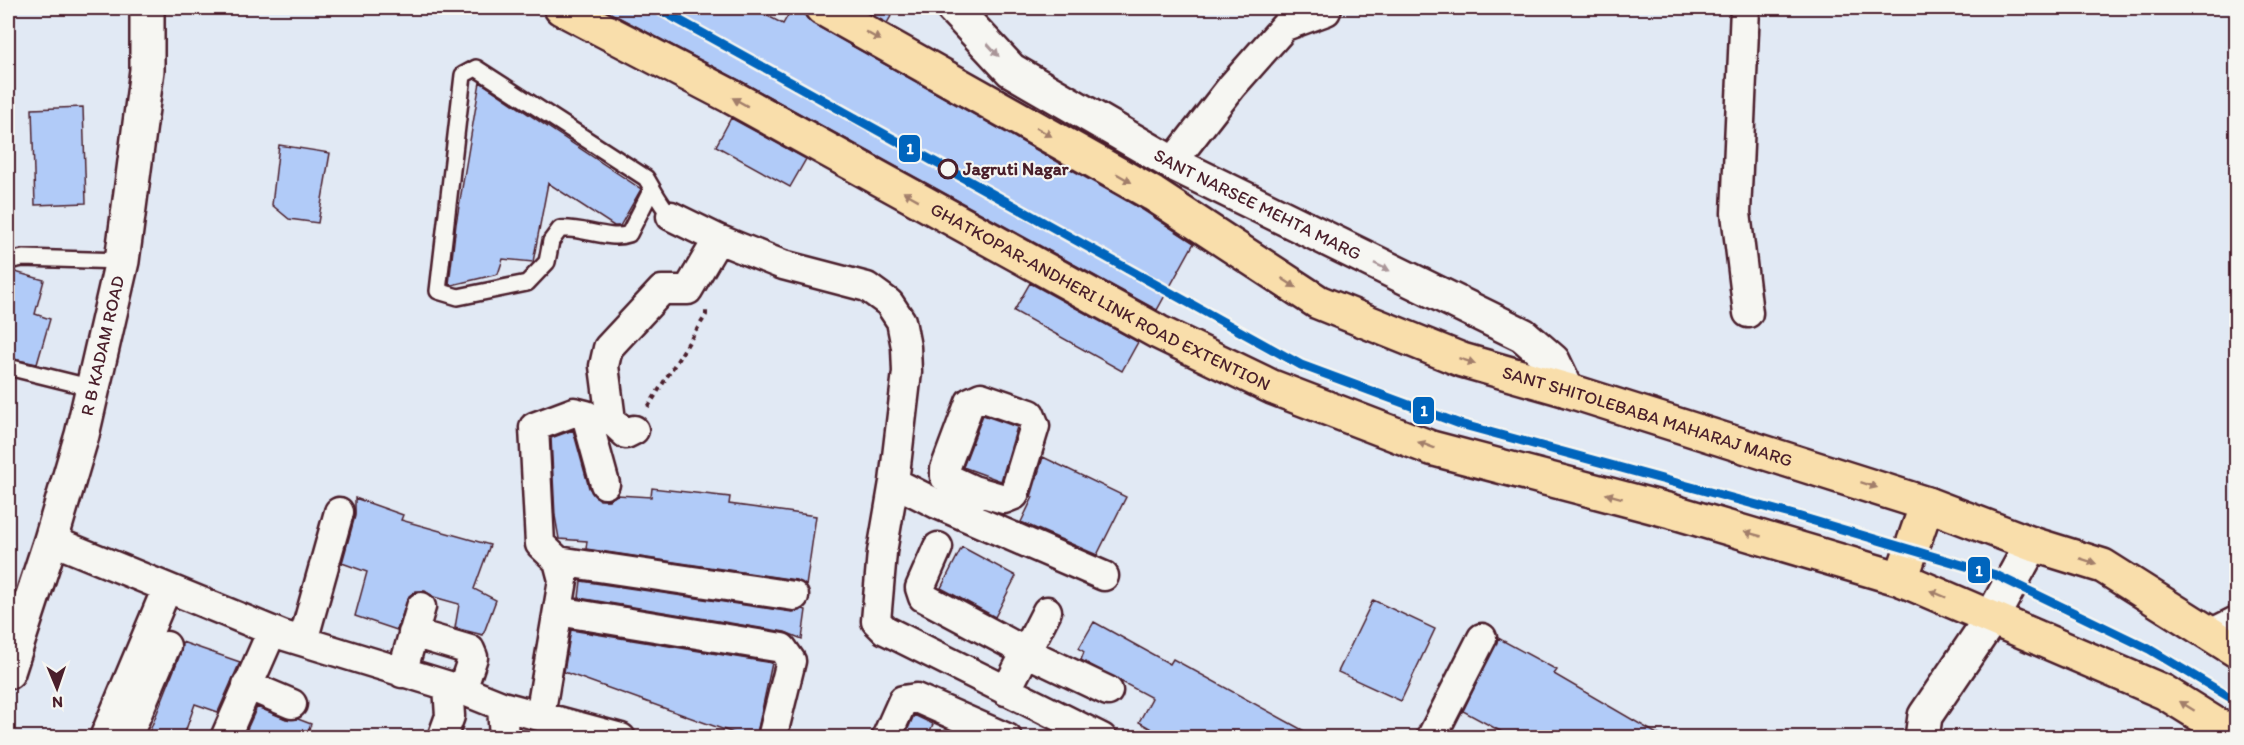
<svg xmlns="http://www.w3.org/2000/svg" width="2244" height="745" viewBox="0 0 2244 745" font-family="Itim,sans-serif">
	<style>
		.building { fill: #b1cbf8; stroke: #4a1f2b; stroke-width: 1.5 }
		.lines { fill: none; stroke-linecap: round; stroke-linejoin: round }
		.service-casing { stroke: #4a1f2b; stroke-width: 20 }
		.minor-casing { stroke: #4a1f2b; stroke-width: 33 }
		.tertiary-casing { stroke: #4a1f2b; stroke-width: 38 }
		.secondary-casing { stroke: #4a1f2b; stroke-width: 38 }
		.primary-casing { stroke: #4a1f2b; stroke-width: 38 }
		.path { stroke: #4a1f2b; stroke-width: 4; stroke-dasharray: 4.5 4.5; stroke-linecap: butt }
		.service { stroke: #f6f6f2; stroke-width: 15 }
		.minor { stroke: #f6f6f2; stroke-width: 28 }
		.tertiary { stroke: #f6f6f2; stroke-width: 33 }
		.secondary { stroke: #f6f6f2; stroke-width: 33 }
		.primary { stroke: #f9deab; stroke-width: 33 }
		.metro-1-casing { stroke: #f6f6f2; stroke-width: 14 }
		.metro-1 { stroke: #0065bd; stroke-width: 9 }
		.oneway { fill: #a27e6b }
		.oneway2 { fill: #a99598 }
		.stop-dot { fill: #f6f6f2; stroke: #4a1f2b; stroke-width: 3 }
		.labels { text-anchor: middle; stroke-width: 4.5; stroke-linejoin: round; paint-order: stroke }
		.stop-label { font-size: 18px; font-weight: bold; fill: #4a1f2b; stroke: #f6f6f2; text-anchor: start }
		.street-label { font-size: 18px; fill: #4a1f2b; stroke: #f6f6f2 }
		.line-badge { stroke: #f6f6f2; stroke-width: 2 }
		.badge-label { font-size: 16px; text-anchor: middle; font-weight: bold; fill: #fff }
	</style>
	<rect width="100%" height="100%" fill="#e1e9f4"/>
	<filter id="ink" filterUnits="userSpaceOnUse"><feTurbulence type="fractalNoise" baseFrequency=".0167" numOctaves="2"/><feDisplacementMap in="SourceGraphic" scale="12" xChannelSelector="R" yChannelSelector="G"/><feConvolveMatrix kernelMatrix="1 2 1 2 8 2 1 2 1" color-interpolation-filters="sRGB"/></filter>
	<g filter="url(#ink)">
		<path class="building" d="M 601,8 L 753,8 L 783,24 L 792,8 L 803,8 L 806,17 L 813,24 L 1143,210 L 1194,243 L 1157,310 L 739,80 Z
			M 859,8 L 875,8 L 891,16 L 887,23 Z
			M 480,82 L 641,189 L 620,226 L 614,226 L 548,183 L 533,262 L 503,259 L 498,274 L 452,285 L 449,284 L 456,224 Z
			M 83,107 L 86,203 L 35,205 L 32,109 Z
			M 731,118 L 806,159 L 790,187 L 716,146 Z
			M 279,145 L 330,153 L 318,223 L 289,219 L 272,205 Z
			M 8,270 L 44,280 L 35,314 L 50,319 L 37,364 L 8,358 Z
			M 1030,283 L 1138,342 L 1122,371 L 1014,311 Z
			M 983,415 L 1017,427 L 1001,481 L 963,467 Z
			M 573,430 L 589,488 L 600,500 L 609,500 L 617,495 L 651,497 L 652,488 L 730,497 L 729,504 L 816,516 L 806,586 L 796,580 L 586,549 L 587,541 L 559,539 L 555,516 L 551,438 Z
			M 1043,457 L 1126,497 L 1097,555 L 1021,522 L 1033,497 L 1031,497 Z
			M 355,498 L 403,515 L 401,520 L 490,545 L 474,589 L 496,600 L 483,635 L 455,628 L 459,604 L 434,597 L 425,591 L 416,591 L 409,596 L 397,630 L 355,616 L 367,572 L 342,563 L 355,516 Z
			M 962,547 L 1016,576 L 995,617 L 941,588 Z
			M 581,581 L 792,612 L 803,609 L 806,610 L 802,639 L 785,632 L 579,598 Z
			M 1373,600 L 1435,629 L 1401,701 L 1338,672 Z
			M 1094,622 L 1170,664 L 1173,659 L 1317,738 L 1167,738 L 1139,722 L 1152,698 L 1081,660 L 1084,652 L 1079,648 Z
			M 571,630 L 772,663 L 756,738 L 747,738 L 564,672 Z
			M 1498,638 L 1557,670 L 1554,674 L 1664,738 L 1513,738 L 1463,711 Z
			M 182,642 L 240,662 L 218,712 L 195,704 L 183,738 L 164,738 L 149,733 L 181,652 Z
			M 257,707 L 286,719 L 298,719 L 311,724 L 306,738 L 243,738 Z
			M 914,715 L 933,724 L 927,738 L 904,738 Z"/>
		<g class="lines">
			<defs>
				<path id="service" d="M 652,189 L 629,234 C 609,241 583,227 560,229 L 551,241 L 547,262 L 527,283 L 458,297 L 438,291 L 463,75 L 476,68 L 646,178 C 654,191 660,204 671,216
					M 8,261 L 23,258 L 122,261
					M 8,367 L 93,388"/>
				<path id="minor" d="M 1745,8 L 1736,213 L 1748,313
					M 1172,163 L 1232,86 L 1285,26 L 1326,11 L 1327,8
					M 671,216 L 718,239 L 783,265 L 867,287 L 889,303 L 901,321 L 906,347 L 907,372 L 894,482 L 882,552 L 876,621 L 885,630 L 1102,738
					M 634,430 L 626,434 L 611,420 L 604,366 L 608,348 L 662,290 L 688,290 L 718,239
					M 894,482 L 937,504 L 1104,576
					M 966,516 L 973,490 L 1004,499 L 1014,495 L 1035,426 L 1030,414 L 981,397 L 970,402 L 945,469 L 945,477 L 973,490
					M 51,540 L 282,635 L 462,690 L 502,706 L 621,738
					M 938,547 L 920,588 L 923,597 L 1026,652 L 1108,691
					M 558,561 L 794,596
					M 558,611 L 782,648 L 791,661 L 772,738
					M 413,633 L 470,650 L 473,657 L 462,690
					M 2210,634 L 2236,621
					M 303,641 L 339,512
					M 402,673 L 421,607
					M 247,685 L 292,704
					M 1006,691 L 1047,611
					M 502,706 L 504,738
					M 540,716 L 563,580 L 558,561 L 540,544 L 534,427 L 574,412 L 586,415 L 605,484
					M 129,733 L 166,646
					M 104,738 L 167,588
					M 225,738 L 272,631
					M 442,738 L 450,716 L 448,686
					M 886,738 L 903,700 L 916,698 L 1007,738
					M 1431,738 L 1482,638"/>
				<g id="tertiary">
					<path id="s1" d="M 953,8 L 1011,70 L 1172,163 L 1523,335 L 1553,361 L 1567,390"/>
					<path id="s2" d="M 8,672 L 51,540 L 82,435 L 122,261 L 147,70 L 147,8"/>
				</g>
				<path id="secondary" d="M 1922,738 L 1925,716 L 1992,617 L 2032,544"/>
				<g id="primary">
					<path id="s3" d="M 561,8 L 730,96 L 1158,332 L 1272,387 L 1431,448 L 1671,511 L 1901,579 L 2164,692 L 2236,737"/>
					<path id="s4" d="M 822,8 L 1153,194 L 1318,302 L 1462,360 L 1567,390 L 1927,504 L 2032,544 L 2103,566 L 2236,650"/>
					<path d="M 1901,579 L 1927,504"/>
				</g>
			</defs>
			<use href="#service" class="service-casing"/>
			<use href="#minor" class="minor-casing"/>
			<use href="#tertiary" class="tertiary-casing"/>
			<use href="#secondary" class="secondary-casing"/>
			<use href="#primary" class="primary-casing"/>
			<path class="path" d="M 648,407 L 706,315 L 706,311"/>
			<use href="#service" class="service"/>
			<use href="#minor" class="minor"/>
			<use href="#tertiary" class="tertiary"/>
			<use href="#secondary" class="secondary"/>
			<use href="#primary" class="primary"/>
			<defs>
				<path id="metro-1" d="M 657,8 L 1301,365 L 1460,424 L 1794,515 L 1996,575 L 2149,649 L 2236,701"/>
			</defs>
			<use href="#metro-1" class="metro-1-casing"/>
			<use href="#metro-1" class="metro-1"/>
		</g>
		<defs><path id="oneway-solid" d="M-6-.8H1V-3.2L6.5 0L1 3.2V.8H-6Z" transform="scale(1.5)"/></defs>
		<g class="oneway">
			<use href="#oneway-solid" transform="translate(873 36) rotate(29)"/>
			<use href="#oneway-solid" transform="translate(740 102) rotate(-151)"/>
			<use href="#oneway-solid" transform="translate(1044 132) rotate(29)"/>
			<use href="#oneway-solid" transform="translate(1124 178) rotate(30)"/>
			<use href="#oneway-solid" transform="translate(911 196) rotate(-151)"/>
			<use href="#oneway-solid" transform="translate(1289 283) rotate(33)"/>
			<use href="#oneway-solid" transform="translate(1467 361) rotate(18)"/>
			<use href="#oneway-solid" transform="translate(1426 445) rotate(-160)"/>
			<use href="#oneway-solid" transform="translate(1869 485) rotate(18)"/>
			<use href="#oneway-solid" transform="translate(1614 496) rotate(-165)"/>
			<use href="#oneway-solid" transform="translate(1753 534) rotate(-164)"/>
			<use href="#oneway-solid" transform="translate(2088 561) rotate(18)"/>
			<use href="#oneway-solid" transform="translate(1938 594) rotate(-157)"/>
			<use href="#oneway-solid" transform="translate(2187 706) rotate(-148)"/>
		</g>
		<g class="oneway2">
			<use href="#oneway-solid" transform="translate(993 50) rotate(47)"/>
			<use href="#oneway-solid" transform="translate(1382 267) rotate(26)"/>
		</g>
	</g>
	<circle class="stop-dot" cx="948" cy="169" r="9"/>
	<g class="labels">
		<g class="stop-label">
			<text x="963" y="175">Jagruti Nagar</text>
		</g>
		<g class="street-label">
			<text dy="6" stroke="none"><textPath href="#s1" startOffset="366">SANT NARSEE MEHTA MARG</textPath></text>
			<text dy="6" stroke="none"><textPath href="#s3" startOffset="612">GHATKOPAR-ANDHERI LINK ROAD EXTENTION</textPath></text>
			<text dy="6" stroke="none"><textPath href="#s2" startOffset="340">R B KADAM ROAD</textPath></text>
			<text dy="6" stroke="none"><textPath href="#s4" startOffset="926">SANT SHITOLEBABA MAHARAJ MARG</textPath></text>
		</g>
	</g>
	<g class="line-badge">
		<rect x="898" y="134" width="23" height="29" rx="6" fill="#0065bd"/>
		<rect x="1412" y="396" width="23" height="29" rx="6" fill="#0065bd"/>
		<rect x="1967" y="556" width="24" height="28" rx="6" fill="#0065bd"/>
	</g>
	<g class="badge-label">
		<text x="910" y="154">1</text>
		<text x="1424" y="416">1</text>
		<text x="1979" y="576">1</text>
	</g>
	<rect width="2244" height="745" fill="none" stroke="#f6f6f2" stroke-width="30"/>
	<rect x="15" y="15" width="2214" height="715" fill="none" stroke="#4a1f2b" stroke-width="2" filter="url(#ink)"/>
	<g transform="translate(57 688) rotate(178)" stroke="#f6f6f2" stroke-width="4.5" paint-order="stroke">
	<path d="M0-4.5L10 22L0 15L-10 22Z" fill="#4a1f2b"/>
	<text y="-9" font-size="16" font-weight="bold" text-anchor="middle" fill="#4a1f2b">N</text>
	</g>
</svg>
